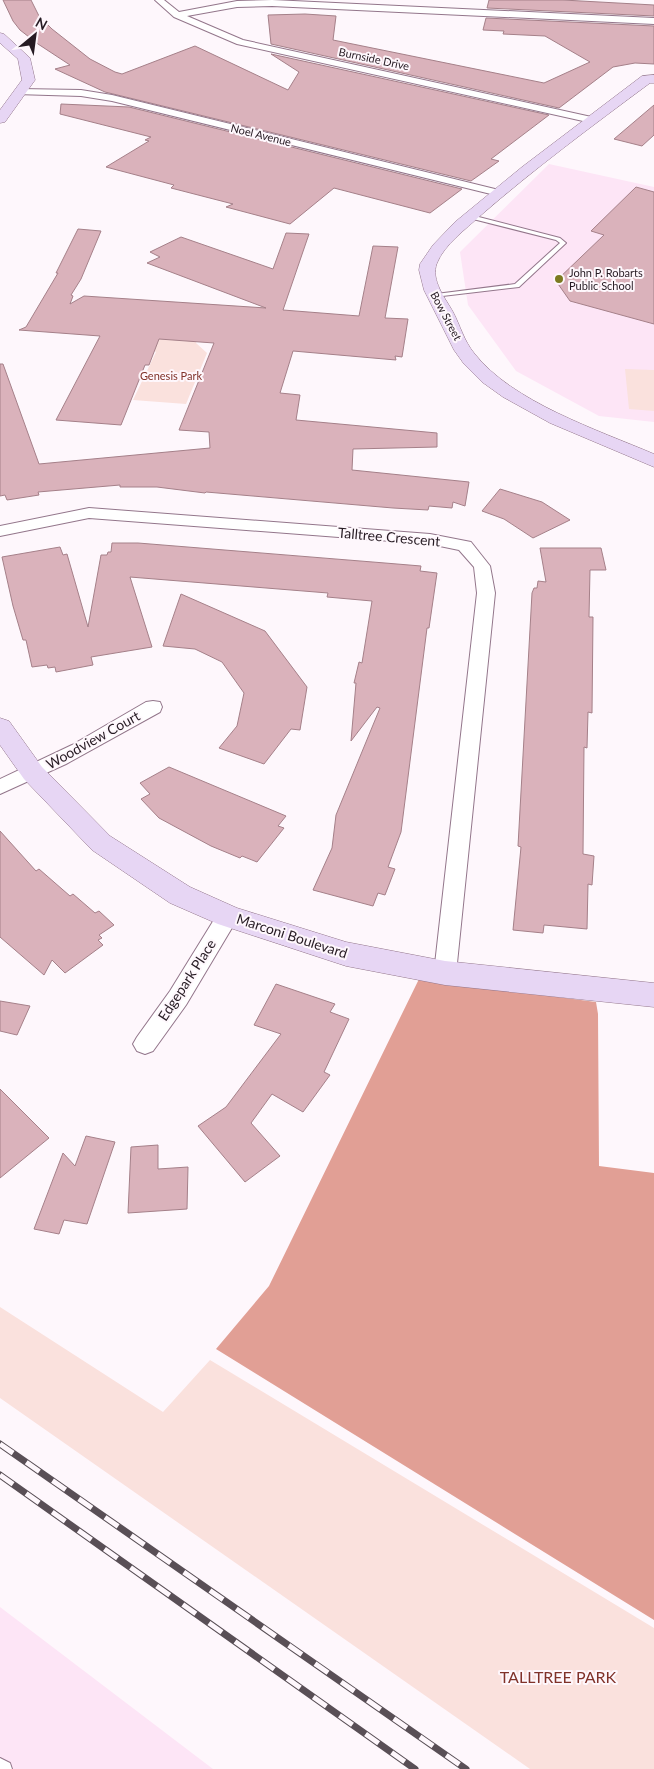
<svg xmlns="http://www.w3.org/2000/svg" width="654" height="1769" viewBox="0 0 654 1769" font-family="Lato,sans-serif">
	<style>
		.built { fill: #fde5f6 }
		.green { fill: #fae1dd }
		.forest { fill: #e19f95 }
		.building { fill: #dab2bb; stroke: #a58089 }
		.lines { fill: none; stroke-linecap: round; stroke-linejoin: round }
		.lane-casing { stroke: #93768b; stroke-width: 2 }
		.street-casing { stroke: #93768b; stroke-width: 2 }
		.secondary-casing { stroke: #93768b; stroke-width: 1 }
		.lane { fill: #fff; fill-rule: evenodd }
		.street { fill: #fff; fill-rule: evenodd }
		.secondary { fill: #e7d6f4; fill-rule: evenodd }
		.rail-casing { stroke: #594f56; stroke-width: 7 }
		.rail { stroke: #fef7fc; stroke-width: 5; stroke-dasharray: 16; stroke-linecap: butt }
		.poi-dot { fill: #7b7a20; stroke: #fef7fc; stroke-width: 2 }
		.labels { text-anchor: middle; stroke-width: 4; stroke-linejoin: round; paint-order: stroke }
		.far-street-label { font-size: 11px; fill: #261b23; stroke: #fef7fc }
		.far-poi-label { font-size: 11px; fill: #261b23; stroke: #fef7fc; text-anchor: start }
		.far-park-label { font-size: 11px; fill: #803229; stroke: #fef7fc }
		.street-label { font-size: 14px; fill: #261b23; stroke: #fef7fc }
		.near-park-label { font-size: 16px; fill: #803229; stroke: #fef7fc }
	</style>
	<rect width="100%" height="100%" fill="#fef7fc"/>
	<path class="built" d="M 549,164 L 654,187 L 654,422 L 599,416 L 516,371 L 468,305 L 460,252 Z
		M 0,1607 L 213,1769 L 0,1769 Z"/>
	<path class="green" d="M 203,323 L 196,343 L 207,353 L 186,404 L 133,400 L 156,352 L 145,344 Z
		M 625,369 L 654,370 L 654,411 L 629,409 Z
		M 0,1307 L 163,1412 L 210,1360 L 654,1628 L 654,1769 L 530,1769 L 0,1398 Z"/>
	<path class="forest" d="M 419,979 L 596,1002 L 598,1014 L 599,1166 L 654,1173 L 654,1620 L 216,1349 L 269,1286 Z"/>
	<path class="building" d="M 3,0 L 31,0 L 39,16 L 52,29 L 90,59 L 115,72 L 122,74 L 195,46 L 288,90 L 299,72 L 271,54 L 549,115 L 491,159 L 499,161 L 471,181 L 105,92 L 55,69 L 70,65 L 38,44 L 20,30 L 13,21 Z
		M 489,0 L 563,0 L 654,5 L 654,16 L 487,8 Z
		M 305,14 L 336,16 L 333,40 L 544,83 L 590,62 L 545,36 L 503,34 L 504,31 L 483,30 L 486,18 L 654,26 L 654,64 L 635,63 L 613,67 L 559,108 L 271,44 L 268,15 Z
		M 61,104 L 129,107 L 462,189 L 430,213 L 334,188 L 290,224 L 226,207 L 233,204 L 171,188 L 174,185 L 106,167 L 149,141 L 145,140 L 151,137 L 60,114 Z
		M 654,105 L 654,135 L 642,146 L 614,139 Z
		M 636,187 L 654,192 L 654,324 L 570,301 L 556,281 L 604,235 L 591,231 Z
		M 78,229 L 101,231 L 81,279 L 71,295 L 73,296 L 70,304 L 84,296 L 266,308 L 147,263 L 160,257 L 150,252 L 181,237 L 273,269 L 286,233 L 309,234 L 283,310 L 359,316 L 373,246 L 398,247 L 385,318 L 408,319 L 402,357 L 395,356 L 396,360 L 293,351 L 280,393 L 300,395 L 296,420 L 437,433 L 437,447 L 353,449 L 352,470 L 469,482 L 465,506 L 453,502 L 452,508 L 429,506 L 428,510 L 393,508 L 206,492 L 205,493 L 157,487 L 120,487 L 120,485 L 38,492 L 39,495 L 7,500 L 5,495 L 0,496 L 0,364 L 3,364 L 39,464 L 210,448 L 209,432 L 179,430 L 214,343 L 159,339 L 149,365 L 145,365 L 121,425 L 56,420 L 100,336 L 19,330 L 26,327 L 58,273 L 56,273 Z
		M 500,489 L 542,502 L 570,520 L 533,538 L 504,519 L 482,511 Z
		M 112,543 L 138,543 L 385,563 L 421,566 L 420,571 L 437,573 L 429,628 L 427,628 L 401,832 L 388,867 L 395,869 L 385,895 L 378,893 L 373,906 L 313,890 L 332,848 L 336,815 L 380,708 L 377,707 L 351,741 L 356,683 L 354,683 L 359,662 L 362,663 L 372,601 L 327,597 L 328,593 L 130,577 L 152,647 L 91,657 L 93,665 L 56,672 L 55,667 L 48,668 L 47,665 L 32,667 L 26,640 L 23,640 L 13,606 L 2,557 L 60,547 L 63,555 L 67,554 L 88,627 L 101,555 L 107,555 L 108,552 L 111,552 Z
		M 540,548 L 601,548 L 606,570 L 590,570 L 589,617 L 593,617 L 592,713 L 588,712 L 587,748 L 584,747 L 583,854 L 594,856 L 592,885 L 588,884 L 587,929 L 544,925 L 543,933 L 513,930 L 521,847 L 518,846 L 532,593 L 534,588 L 537,588 L 538,581 L 546,582 Z
		M 181,594 L 265,631 L 307,687 L 300,730 L 291,729 L 264,764 L 219,748 L 237,726 L 244,693 L 222,662 L 195,649 L 163,646 Z
		M 169,767 L 286,816 L 278,826 L 284,828 L 257,862 L 242,856 L 240,858 L 211,846 L 159,818 L 141,799 L 150,794 L 140,783 Z
		M 0,831 L 36,871 L 39,869 L 70,896 L 73,894 L 95,913 L 99,911 L 114,925 L 99,935 L 102,938 L 98,940 L 103,945 L 65,973 L 52,960 L 44,975 L 0,937 Z
		M 276,984 L 335,1004 L 330,1012 L 349,1019 L 324,1072 L 330,1075 L 303,1112 L 272,1094 L 251,1123 L 280,1156 L 245,1182 L 198,1126 L 226,1107 L 281,1034 L 254,1025 Z
		M 0,1001 L 30,1006 L 17,1035 L 0,1031 Z
		M 0,1089 L 49,1138 L 0,1178 Z
		M 86,1136 L 115,1142 L 87,1224 L 64,1220 L 59,1234 L 34,1229 L 63,1153 L 75,1166 Z
		M 158,1145 L 158,1169 L 188,1167 L 187,1209 L 128,1213 L 131,1147 Z"/>
	<g class="lines">
		<defs>
			<path id="lane" d="M 471,215 L 560,238 L 566,243 L 519,287 L 434,297 L 433,296 L 436,294 L 515,284 L 560,243 L 556,240 L 469,218 L 468,217 Z
				M 0,1758 L 10,1763 L 12,1769 L 0,1769 Z"/>
			<path id="street" d="M 155,0 L 164,0 L 179,12 L 237,1 L 272,0 L 654,18 L 654,24 L 272,6 L 237,7 L 187,16 L 243,40 L 596,118 L 597,120 L 596,122 L 592,123 L 237,44 L 174,17 Z
				M 20,89 L 81,90 L 112,95 L 503,191 L 505,193 L 499,196 L 112,101 L 81,96 L 16,94 L 15,92 Z
				M 89,508 L 430,534 L 471,542 L 490,566 L 495,593 L 456,973 L 453,980 L 445,982 L 437,980 L 434,973 L 477,593 L 474,567 L 459,550 L 430,544 L 89,518 L 0,536 L 0,526 Z
				M 153,701 L 160,702 L 162,707 L 160,712 L 66,764 L 0,794 L 0,779 L 72,745 L 146,702 Z
				M 228,907 L 236,910 L 239,916 L 186,1005 L 153,1051 L 145,1054 L 137,1051 L 133,1044 L 137,1037 L 170,991 L 220,910 Z"/>
			<path id="secondary" d="M 0,33 L 4,34 L 30,58 L 35,80 L 5,122 L 0,123 L 0,110 L 22,80 L 18,59 L 0,43 Z
				M 654,75 L 654,83 L 650,83 C 592,126 534,169 480,216 C 466,229 444,245 437,263 C 430,280 446,299 453,312 C 460,325 464,341 474,353 C 512,402 598,430 654,454 L 654,467 L 550,423 L 503,397 L 482,382 L 464,364 L 454,350 L 424,290 L 419,270 L 420,264 L 433,245 L 455,222 L 522,167 L 642,76 Z
				M 0,718 L 9,721 L 42,767 L 110,836 L 190,887 L 237,908 L 346,942 L 445,961 L 654,983 L 654,1007 L 445,985 L 346,966 L 218,924 L 170,903 L 92,850 L 24,779 L 0,745 Z"/>
		</defs>
		<use href="#lane" class="lane-casing"/>
		<use href="#street" class="street-casing"/>
		<use href="#secondary" class="secondary-casing"/>
		<use href="#lane" class="lane"/>
		<use href="#street" class="street"/>
		<use href="#secondary" class="secondary"/>
		<defs>
			<path id="rail" d="M 0,1444 L 466,1769
				M 0,1475 L 415,1769"/>
		</defs>
		<use href="#rail" class="rail-casing"/>
		<use href="#rail" class="rail"/>
	</g>
	<circle class="poi-dot" cx="559" cy="279" r="5"/>
	<g class="labels">
		<g class="far-street-label">
			<text transform="translate(374 59) rotate(12)" y="4">Burnside Drive</text>
			<text transform="translate(261 135) rotate(14)" y="4">Noel Avenue</text>
			<text transform="translate(446 316) rotate(62)" y="4">Bow Street</text>
		</g>
		<g class="far-poi-label">
			<text x="569" y="277">John P. Robarts<tspan x="569" dy="13">Public School</tspan></text>
		</g>
		<g class="far-park-label">
			<text x="171" y="380">Genesis Park</text>
		</g>
		<g class="street-label">
			<text transform="translate(389 537) rotate(5)" y="5">Talltree Crescent</text>
			<text transform="translate(93 740) rotate(-29)" y="5">Woodview Court</text>
			<text transform="translate(292 936) rotate(18)" y="5">Marconi Boulevard</text>
			<text transform="translate(187 980) rotate(-57)" y="5">Edgepark Place</text>
		</g>
		<g class="near-park-label">
			<text x="558" y="1683">TALLTREE PARK</text>
		</g>
	</g>
	<g transform="translate(35 35) rotate(29)" stroke="#fef7fc" stroke-width="4" paint-order="stroke">
	<path d="M0-4L9 19L0 12L-9 19Z" fill="#261b23"/>
	<text y="-8" font-size="14" font-weight="bold" text-anchor="middle" fill="#261b23">N</text>
	</g>
</svg>
